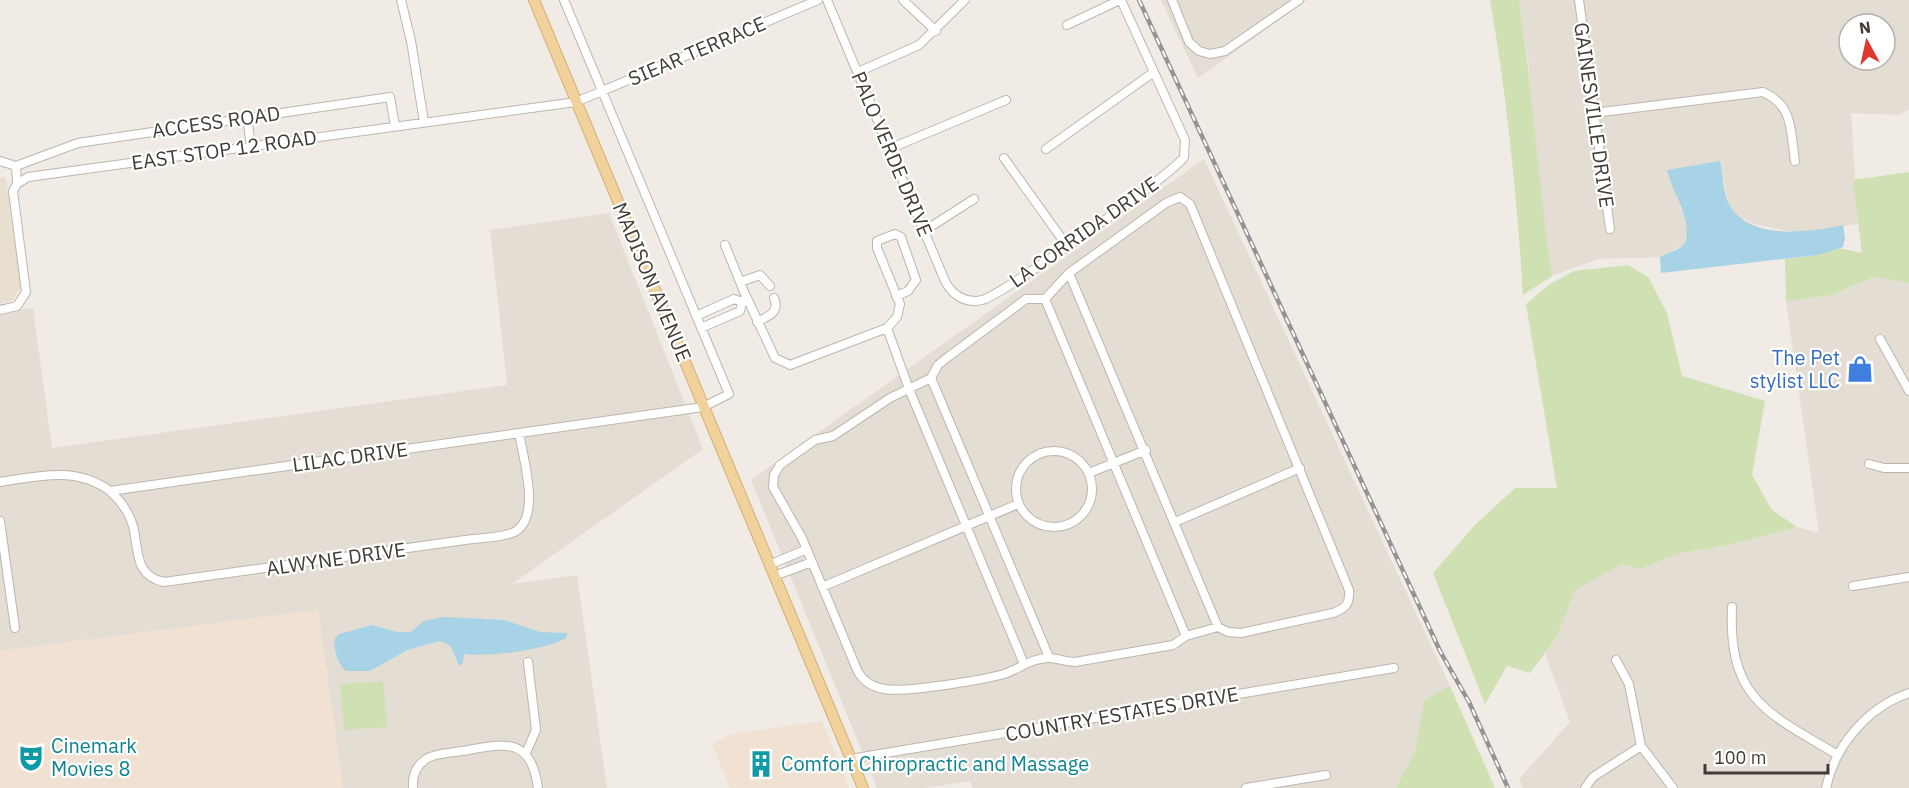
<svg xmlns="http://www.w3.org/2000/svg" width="1909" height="788" viewBox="0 0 1909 788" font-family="'IBM Plex Sans',sans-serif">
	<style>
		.residential { fill: #e3ddd4; fill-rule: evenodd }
		.commercial { fill: #f0e1d2 }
		.education { fill: #e8dfd1 }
		.green { fill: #cfe0b3 }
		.water { fill: #a8d2e6 }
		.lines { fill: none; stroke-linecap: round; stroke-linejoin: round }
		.minor-casing { stroke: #bdb6ac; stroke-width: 10 }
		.major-casing { stroke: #d4ad70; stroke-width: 12 }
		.minor { stroke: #fff; stroke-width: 8 }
		.major { stroke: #f1d29d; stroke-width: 10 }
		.rail-casing { stroke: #949494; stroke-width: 4.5 }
		.rail { stroke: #fff; stroke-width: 2; stroke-dasharray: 7; stroke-linecap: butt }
		.labels { text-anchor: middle; stroke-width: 4.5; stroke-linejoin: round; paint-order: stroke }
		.street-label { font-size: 20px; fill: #423c36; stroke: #fff }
		.shop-label { font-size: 20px; fill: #366cbe; stroke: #fff; text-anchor: end }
		.culture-label { font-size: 20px; fill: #0d838f; stroke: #fff; text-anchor: start }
	</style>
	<rect width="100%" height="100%" fill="#f0ece5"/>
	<path class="residential" d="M 1161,0 L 1307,0 L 1198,78 Z
		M 1519,0 L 1909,0 L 1909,109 L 1899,115 L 1851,113 L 1858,224 L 1799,233 L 1754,224 L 1737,216 L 1728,204 L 1720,161 L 1680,207 L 1688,224 L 1687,235 L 1682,246 L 1660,257 L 1598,259 L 1552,276 L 1539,189 L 1528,61 ZM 1849,24 L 1885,24 L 1885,60 L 1849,60 Z
		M 1204,159 L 1450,686 L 1424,700 L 1416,749 L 1396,788 L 973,788 L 970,781 L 925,788 L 877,788 L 751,480 Z
		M 609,213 L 703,449 L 512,584 L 577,575 L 607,788 L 343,788 L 318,610 L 0,651 L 0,313 L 33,308 L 52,448 L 507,385 L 490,230 Z
		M 1873,277 L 1909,283 L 1909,788 L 1523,788 L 1519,779 L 1570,722 L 1545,653 L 1558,635 L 1575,590 L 1623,564 L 1639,569 L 1682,553 L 1728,545 L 1797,527 L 1819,533 L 1786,301 L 1832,295 Z"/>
	<path class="commercial" d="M 318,610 L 343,788 L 0,788 L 0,651 Z
		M 822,721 L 849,788 L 730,788 L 712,744 L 732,734 Z"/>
	<path class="education" d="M 0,178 L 6,178 L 21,286 L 13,300 L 0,304 Z"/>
	<path class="green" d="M 1490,0 L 1519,0 C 1533,92 1538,184 1552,276 L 1523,295 C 1517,196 1507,98 1490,0 Z
		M 1909,172 L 1909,283 L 1873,277 L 1832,295 L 1786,301 L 1785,259 L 1818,255 L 1838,248 L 1862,253 L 1853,180 Z
		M 1628,265 L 1648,277 L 1667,313 L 1682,376 L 1765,401 L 1752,475 L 1772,510 L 1797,527 L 1728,545 L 1682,553 L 1639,569 L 1623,564 L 1575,590 L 1558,635 L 1530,673 L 1507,666 L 1485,704 L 1433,573 L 1475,525 L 1515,488 L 1557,488 L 1526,304 L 1550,284 L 1574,271 Z
		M 383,681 L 387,727 L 344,730 L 340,684 Z
		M 1450,686 L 1495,788 L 1396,788 L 1416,749 L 1424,700 Z"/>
	<path class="water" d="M 1720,161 C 1723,174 1723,195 1730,206 C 1752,241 1809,232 1843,225 L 1845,238 L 1843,247 L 1818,255 L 1661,273 L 1660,257 C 1666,253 1677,251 1682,246 C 1698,229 1671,190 1667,170 Z
		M 443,617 L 504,620 L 540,632 L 567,633 L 567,637 C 549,650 487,657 464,654 L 463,663 L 459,666 L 451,646 L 440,641 L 407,650 L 370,671 L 346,671 C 338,664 333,649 335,638 L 339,634 L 372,625 L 397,632 L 411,632 L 424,621 Z"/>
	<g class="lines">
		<defs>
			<path id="minor" d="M 401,0 L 411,41 L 424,122
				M 827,0 L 945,281 C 952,295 966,304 982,300 C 1001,296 1173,174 1184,157 L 1185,140 L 1121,0
				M 903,0 L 936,31
				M 1172,0 L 1189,42 L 1199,51 L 1210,54 L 1225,51 L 1299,0
				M 1579,0 L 1610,229
				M 1067,25 L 1120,0
				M 858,72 L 919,45 L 965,0
				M 1594,113 L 1763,92 C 1794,106 1790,130 1795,161
				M 247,117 L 251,147
				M 889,149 L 1006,100
				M 1046,149 L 1154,72
				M 1004,158 L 1067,246
				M 0,161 L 16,166 L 17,184
				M 16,166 L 78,143 L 390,97 L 395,126
				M 1180,197 L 1190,204 L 1349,590 C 1350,604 1346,608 1333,613 L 1241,633 L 1228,632 L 1218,627 L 1186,636 L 1173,645 L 1075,662 C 1064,662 1055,657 1048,658 C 1032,658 1019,669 1004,674 C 982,680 905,693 884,689 C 872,687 864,682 858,672 L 802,538 L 773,487 L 774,475 L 780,465 L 815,440 L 833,436 L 890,398 L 931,378 L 938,365 L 948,357 L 1026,299 L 1045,299 L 1069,273 L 1166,203 Z
				M 924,231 L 974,199
				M 1069,273 L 1218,627
				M 740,282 L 760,275 L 770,286
				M 747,298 L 775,358 L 790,365 L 887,328 L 909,389 L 1024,664
				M 1045,299 L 1186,636
				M 0,310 L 17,306 L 26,292 L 13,191 L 17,184 L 28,177 L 576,102 L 818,0
				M 696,316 L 734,299 L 742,302
				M 757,322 C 769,316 780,312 774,298
				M 701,328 L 740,311 L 742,302 L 747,299 L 725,245
				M 887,328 L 897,317 L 900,304 L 877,248 L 877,241 L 895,234 L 901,237 L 916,280 L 908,291 L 896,296
				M 1880,339 L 1909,391
				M 931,378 L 1049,657
				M1016 489a38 38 0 1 1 76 0a38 38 0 1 1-76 0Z
				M 1869,464 L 1884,468 L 1909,468
				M 1089,473 L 1146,450
				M 0,482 C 39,476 76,466 110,491 L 703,407 L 729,394 L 564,0
				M 110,491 C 121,501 129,512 133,526 C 139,550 134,576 164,582 L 465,540 C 480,538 498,538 512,533 C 543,521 523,458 519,433
				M 0,521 L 15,628
				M 1175,522 L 1300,468
				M 769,565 L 807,549
				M 774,576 L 812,562
				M 1853,586 L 1909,577
				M 822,587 L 1018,504
				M 1732,607 C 1728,699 1767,713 1838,755
				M 1616,660 L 1629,684 L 1641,746 L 1673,788
				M 526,753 L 536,730 L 528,662
				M 850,759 L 1394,668
				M 413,788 C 412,776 416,766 426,759 C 435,753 451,753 462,751 C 504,744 531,735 538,788
				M 1246,788 L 1326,775
				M 1585,788 L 1593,777 L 1641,746
				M 1826,788 C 1835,745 1868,707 1909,693"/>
			<path id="major" d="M 534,0 L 863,788"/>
		</defs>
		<use href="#minor" class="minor-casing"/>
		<use href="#major" class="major-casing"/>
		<use href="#minor" class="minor"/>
		<use href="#major" class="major"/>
		<defs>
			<path id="rail" d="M 1139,0 L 1440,651 L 1469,702 L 1508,788"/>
		</defs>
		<use href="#rail" class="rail-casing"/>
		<use href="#rail" class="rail"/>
	</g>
	<defs>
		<symbol id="shop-bare" viewBox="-9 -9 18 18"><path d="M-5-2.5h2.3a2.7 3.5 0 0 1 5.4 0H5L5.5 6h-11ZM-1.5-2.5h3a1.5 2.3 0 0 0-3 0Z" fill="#3f7fe0" stroke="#fff" stroke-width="2.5" paint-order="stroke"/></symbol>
		<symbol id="theatre-bare" viewBox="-9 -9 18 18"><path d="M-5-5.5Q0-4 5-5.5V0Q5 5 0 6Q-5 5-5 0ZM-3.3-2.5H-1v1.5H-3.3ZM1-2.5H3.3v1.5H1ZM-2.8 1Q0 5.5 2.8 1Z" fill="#0f9aa8" stroke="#fff" stroke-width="2.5" paint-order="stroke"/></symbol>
		<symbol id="building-bare" viewBox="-9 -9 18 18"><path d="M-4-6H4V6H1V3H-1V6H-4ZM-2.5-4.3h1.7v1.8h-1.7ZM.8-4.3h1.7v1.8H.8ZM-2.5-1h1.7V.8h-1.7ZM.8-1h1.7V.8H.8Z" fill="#0f9aa8" stroke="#fff" stroke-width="2.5" paint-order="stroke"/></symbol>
	</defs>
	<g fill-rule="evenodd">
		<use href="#shop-bare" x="1841" y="350" width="38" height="38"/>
		<use href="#theatre-bare" x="12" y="739" width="38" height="38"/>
		<use href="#building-bare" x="742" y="745" width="38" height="38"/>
	</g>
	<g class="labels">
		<g class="street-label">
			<text transform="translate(697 51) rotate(-23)" y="7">SIEAR TERRACE</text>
			<text transform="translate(1594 115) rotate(82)" y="7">GAINESVILLE DRIVE</text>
			<text transform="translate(216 122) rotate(-8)" y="7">ACCESS ROAD</text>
			<text transform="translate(224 150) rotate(-8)" y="7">EAST STOP 12 ROAD</text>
			<text transform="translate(892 154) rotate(67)" y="7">PALO VERDE DRIVE</text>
			<text transform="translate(1084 232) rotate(-35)" y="7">LA CORRIDA DRIVE</text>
			<text transform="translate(652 282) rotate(67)" y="7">MADISON AVENUE</text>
			<text transform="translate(350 457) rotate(-8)" y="7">LILAC DRIVE</text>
			<text transform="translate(336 559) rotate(-8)" y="7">ALWYNE DRIVE</text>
			<text transform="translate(1122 714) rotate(-10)" y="7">COUNTRY ESTATES DRIVE</text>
		</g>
		<g class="shop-label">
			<text x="1840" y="365">The Pet<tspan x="1840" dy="23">stylist LLC</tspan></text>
		</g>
		<g class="culture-label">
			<text x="51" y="753">Cinemark<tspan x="51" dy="23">Movies 8</tspan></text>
			<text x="781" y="771">Comfort Chiropractic and Massage</text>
		</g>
	</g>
	<g transform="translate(1867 42) rotate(352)"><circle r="28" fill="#ffffff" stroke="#b3b1af" stroke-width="1.5"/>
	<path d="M0-4.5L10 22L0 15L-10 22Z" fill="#df392e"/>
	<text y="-9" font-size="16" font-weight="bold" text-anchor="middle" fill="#423c36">N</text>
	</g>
	<path d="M1705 764v9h123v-9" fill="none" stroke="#423c36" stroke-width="3"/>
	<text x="1714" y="764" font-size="18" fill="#423c36" stroke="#ffffff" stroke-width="4.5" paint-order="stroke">100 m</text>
</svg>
